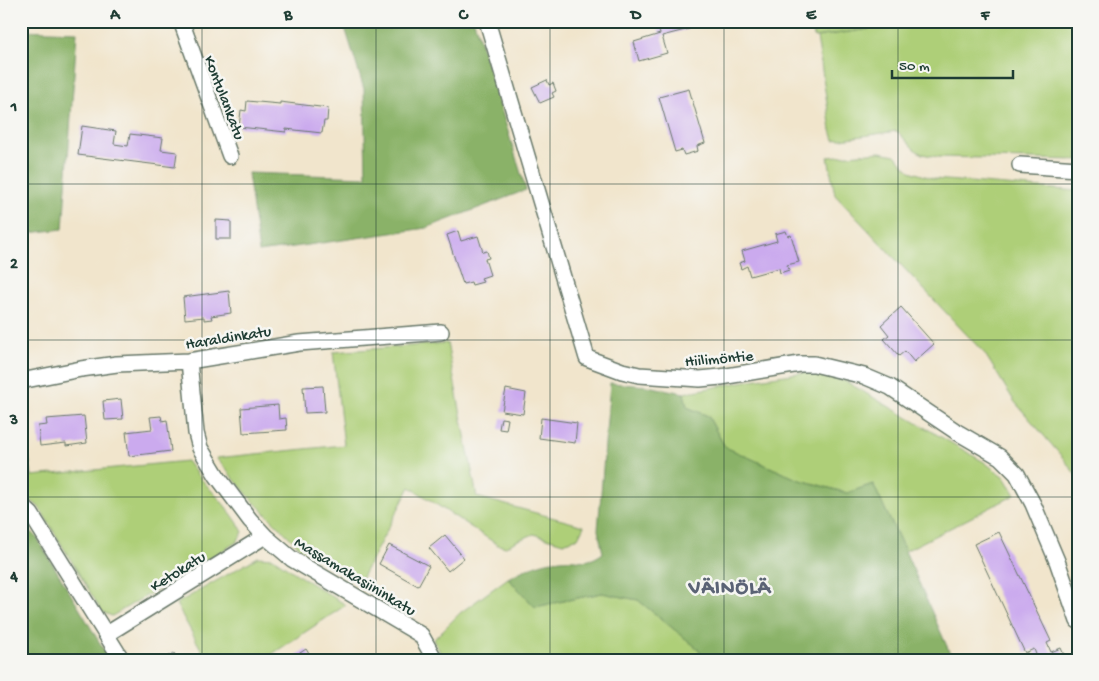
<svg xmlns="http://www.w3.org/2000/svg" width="1099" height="681" viewBox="0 0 1099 681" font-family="'Gochi Hand',sans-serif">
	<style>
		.green { fill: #aecf78; stroke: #668656 }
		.forest { fill: #8ab268; stroke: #54784e }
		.building { fill: #cbaaee }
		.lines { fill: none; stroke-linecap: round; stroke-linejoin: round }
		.minor-casing { stroke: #687869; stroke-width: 18 }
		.minor { stroke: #fff; stroke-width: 15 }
		.grid { fill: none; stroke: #1f3d34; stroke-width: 1; stroke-opacity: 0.55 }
		.labels { text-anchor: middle; stroke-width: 5; stroke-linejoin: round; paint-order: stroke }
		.street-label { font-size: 16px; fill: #1f3d34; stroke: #f6f6f2 }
		.district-label { font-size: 21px; font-weight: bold; letter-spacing: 1px; fill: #5b6375; stroke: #f6f6f2 }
		.neatline { fill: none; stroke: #1f3d34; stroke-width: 2 }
		.grid-label { font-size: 16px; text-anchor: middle; font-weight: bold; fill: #1f3d34 }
	</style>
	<rect width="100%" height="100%" fill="#f6f6f2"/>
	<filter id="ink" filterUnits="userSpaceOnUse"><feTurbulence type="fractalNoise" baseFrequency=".02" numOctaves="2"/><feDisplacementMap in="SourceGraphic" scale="10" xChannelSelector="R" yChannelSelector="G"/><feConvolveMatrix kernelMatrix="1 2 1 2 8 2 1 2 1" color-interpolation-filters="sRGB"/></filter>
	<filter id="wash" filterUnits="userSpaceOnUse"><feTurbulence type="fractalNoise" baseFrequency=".0096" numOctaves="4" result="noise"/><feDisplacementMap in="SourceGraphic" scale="20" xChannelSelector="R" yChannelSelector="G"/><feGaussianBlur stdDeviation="1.12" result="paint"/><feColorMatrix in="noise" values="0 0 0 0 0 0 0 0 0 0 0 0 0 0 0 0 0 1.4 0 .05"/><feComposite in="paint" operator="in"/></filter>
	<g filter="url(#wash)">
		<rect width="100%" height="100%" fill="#f1e5cc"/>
		<path class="green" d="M 812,21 L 1078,21 L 1078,160 L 938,157 L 922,154 L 914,149 L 897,131 L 834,140 L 831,130 L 817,37 L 869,29 L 814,37 Z
			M 880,152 L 895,155 L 910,171 L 934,179 L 1078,191 L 1078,478 L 1064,459 L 1014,401 L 985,354 L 835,195 L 828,157 Z
			M 447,343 L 477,497 L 584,526 L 578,538 L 563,543 L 534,534 L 516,541 L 506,547 L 498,545 L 410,487 L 361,579 L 300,548 L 252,500 L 216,458 L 344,445 L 333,352 Z
			M 806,372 L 845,381 L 984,462 L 1004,477 L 1015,495 L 905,551 L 873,484 L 847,493 L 797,479 L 725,447 L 708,416 L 687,407 L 684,393 L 751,380 Z
			M 21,408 L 32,476 L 187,461 C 204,486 229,505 243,532 L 237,542 L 112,616 L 102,612 L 39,507 L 21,493 Z
			M 258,557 L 273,558 L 304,579 L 346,605 L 263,660 L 207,660 L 176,604 Z
			M 508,578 L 535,607 L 602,593 L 638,600 L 697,648 L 705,660 L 445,660 L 433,640 L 460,613 Z"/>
		<path class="forest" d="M 343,21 L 474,21 L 526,190 L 426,228 L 259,252 L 248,173 L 366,177 L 364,89 Z
			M 21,30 L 77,32 L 63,229 L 21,234 Z
			M 610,383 L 647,386 L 684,393 L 687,407 L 708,416 L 725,447 L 797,479 L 847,493 L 873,484 L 905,551 L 953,660 L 705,660 L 697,648 L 638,600 L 602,593 L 535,607 L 508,578 C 525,569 542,561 561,560 C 581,558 585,566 603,553 L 598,530 Z
			M 21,523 L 36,536 L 110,660 L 21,660 Z"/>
		<g id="blocks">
			<path class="building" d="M 656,21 L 687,21 L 689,29 L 662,36 L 667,53 L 639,61 L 634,42 L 660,34 Z
				M 547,80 L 549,85 L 553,83 L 556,91 L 552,93 L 554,97 L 540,103 L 532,87 Z
				M 689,89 L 705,143 L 697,146 L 698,151 L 684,155 L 682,150 L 675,152 L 659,97 Z
				M 247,101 L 280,104 L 280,102 L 328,108 L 327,121 L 324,121 L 322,133 L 286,129 L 286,132 L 239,127 L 241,110 L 246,111 Z
				M 82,126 L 116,131 L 114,144 L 128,146 L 130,134 L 163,138 L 161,150 L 177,152 L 175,167 L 78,155 Z
				M 216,220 L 231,221 L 231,239 L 216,239 Z
				M 458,231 L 461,241 L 478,236 L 483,252 L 487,251 L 489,258 L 485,259 L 490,275 L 481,278 L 483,282 L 472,285 L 471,282 L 463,284 L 447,235 Z
				M 786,231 L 788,236 L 791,235 L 799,262 L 787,265 L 789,270 L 780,273 L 779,268 L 750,276 L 747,266 L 741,269 L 739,263 L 745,261 L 742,251 L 777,241 L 775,234 Z
				M 229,291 L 231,313 L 211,316 L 212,319 L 204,320 L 204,317 L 185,319 L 183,297 Z
				M 901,307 L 934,344 L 914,362 L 905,351 L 899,356 L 884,339 L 889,335 L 881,325 Z
				M 323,386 L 325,412 L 305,413 L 303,387 Z
				M 506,389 L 526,393 L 523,414 L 502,411 Z
				M 121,399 L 123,419 L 105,420 L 103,401 Z
				M 278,405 L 279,419 L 286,418 L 287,430 L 243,433 L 241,408 Z
				M 84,416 L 87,443 L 66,446 L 66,443 L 40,446 L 38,426 L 47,425 L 46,419 Z
				M 161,416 L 162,421 L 167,420 L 171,451 L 129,456 L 126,432 L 152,429 L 150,417 Z
				M 501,418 L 508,419 L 506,430 L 499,429 Z
				M 541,418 L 577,423 L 575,443 L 539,438 Z
				M 999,532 L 1051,641 L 1047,643 L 1051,652 L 1061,648 L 1066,660 L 1038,660 L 1034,649 L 1025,653 L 974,544 Z
				M 445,535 L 464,558 L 448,571 L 429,548 Z
				M 389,545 L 429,566 L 418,586 L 379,564 Z
				M 306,649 L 311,657 L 306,660 L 300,660 L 297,655 Z
				M 174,653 L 177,660 L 163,660 Z"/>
		</g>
	</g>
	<g filter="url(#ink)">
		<use href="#blocks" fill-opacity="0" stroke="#687869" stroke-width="1"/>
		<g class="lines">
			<defs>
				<path id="minor" d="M 181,21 L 230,156
					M 487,21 L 587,358 L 622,371 L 639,375 L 700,379 L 721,377 L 800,364 L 814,364 L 864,376 L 890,387 L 957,432 L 1000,457 L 1017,474 L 1033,504 L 1057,561 L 1078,621
					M 1020,165 L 1078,169
					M 189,361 L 196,433 L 200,448 L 217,476 L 250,520 L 265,536 L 292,559 L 421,635 L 435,660
					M 21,381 L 81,369 L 117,364 L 189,361 L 299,343 L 441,332
					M 21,505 L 31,514 L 122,660
					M 107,634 L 265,536"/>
			</defs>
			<use href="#minor" class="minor-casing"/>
			<use href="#minor" class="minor"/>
		</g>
	</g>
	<path class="grid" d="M 202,21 L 202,660M 376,21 L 376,660M 550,21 L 550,660M 724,21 L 724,660M 898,21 L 898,660M 21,184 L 1078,184M 21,340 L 1078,340M 21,497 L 1078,497"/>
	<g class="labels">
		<g class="street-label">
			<text transform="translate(226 97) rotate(69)" y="6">Kontulankatu</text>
			<text transform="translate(228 336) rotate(-9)" y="6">Haraldinkatu</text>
			<text transform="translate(719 357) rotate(-5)" y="6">Hiilimöntie</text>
			<text transform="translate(177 570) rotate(-32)" y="6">Ketokatu</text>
			<text transform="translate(356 575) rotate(31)" y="6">Massamakasiininkatu</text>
		</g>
		<g class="district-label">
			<text x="730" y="593">VÄINÖLÄ</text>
		</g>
	</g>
	<rect width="1099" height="681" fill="none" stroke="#f6f6f2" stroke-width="55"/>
	<path d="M892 70v8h121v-8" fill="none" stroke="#1f3d34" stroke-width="2.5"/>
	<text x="899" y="70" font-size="15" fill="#1f3d34" stroke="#f6f6f2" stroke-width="4" paint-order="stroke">50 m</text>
	<rect x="28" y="28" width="1044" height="626" class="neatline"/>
	<g class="grid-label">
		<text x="115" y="19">A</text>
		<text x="288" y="19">B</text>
		<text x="463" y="19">C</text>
		<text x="636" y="19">D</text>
		<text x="811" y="19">E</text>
		<text x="985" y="19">F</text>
		<text x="14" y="111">1</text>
		<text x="14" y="268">2</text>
		<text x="14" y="424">3</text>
		<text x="14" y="581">4</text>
	</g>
</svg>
